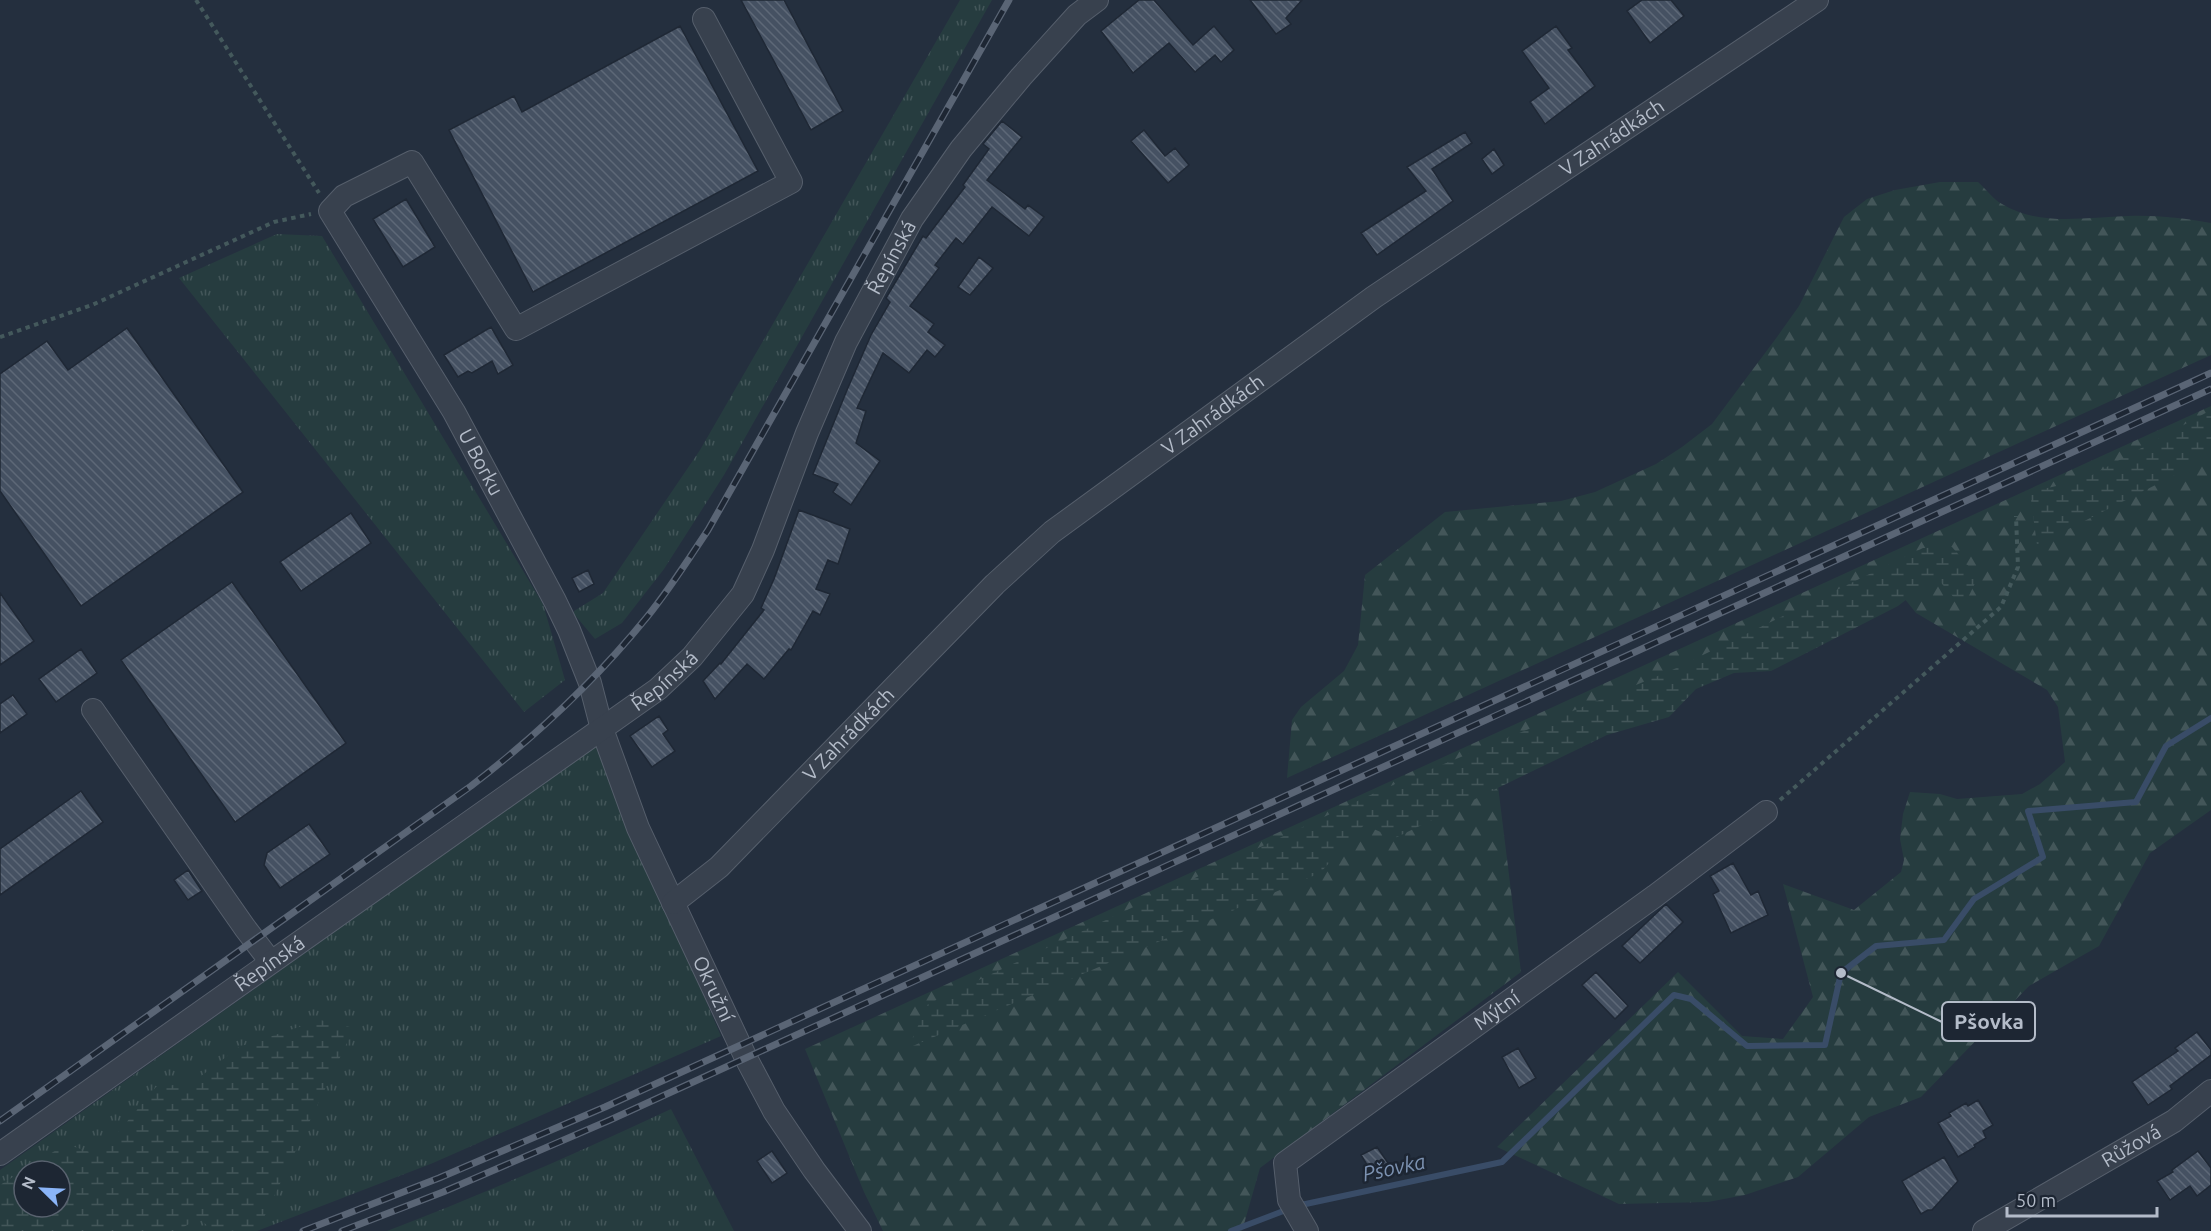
<svg xmlns="http://www.w3.org/2000/svg" width="2211" height="1231" viewBox="0 0 2211 1231" font-family="Ubuntu,sans-serif">
	<style>
		.grass { fill: url(#grass-tufts); fill-rule: evenodd }
		.forest { fill: url(#forest-firs) }
		.wetland { fill: url(#wetland-marsh); fill-rule: evenodd }
		.lines { fill: none; stroke-linecap: round; stroke-linejoin: round }
		.stream { stroke: #394c67; stroke-width: 6 }
		.building { fill: url(#building-back-hatch); stroke: #1f2835; stroke-width: 1.5 }
		.minor-casing { stroke: #565f6c; stroke-width: 24 }
		.path { stroke: #44595c; stroke-width: 4; stroke-dasharray: 4.5 4.5; stroke-linecap: butt }
		.minor { stroke: #38414e; stroke-width: 22 }
		.rail-casing { stroke: #5a6575; stroke-width: 7 }
		.rail { stroke: #1d2633; stroke-width: 4.5; stroke-dasharray: 14; stroke-linecap: butt }
		.labels { text-anchor: middle; stroke-width: 5; stroke-linejoin: round; paint-order: stroke }
		.street-label { font-size: 20px; fill: #b4bcc9; stroke: #1d2633 }
		.water-label { font-size: 21px; font-style: italic; fill: #7c92b1; stroke: #1d2633 }
		.leader { fill: none; stroke: #b4bcc9; stroke-width: 2 }
		.callout-dot { fill: #b4bcc9; stroke: #1d2633; stroke-width: 2 }
		.callout { fill: #1d2633; stroke: #b4bcc9; stroke-width: 2 }
		.callout-label { font-size: 21px; text-anchor: middle; font-weight: bold; fill: #b4bcc9 }
	</style>
	<defs>
		<pattern id="grass-tufts" width="24" height="20" patternUnits="userSpaceOnUse" patternTransform="scale(1.5)"><rect width="24" height="20" fill="#263c3f"/><path d="M3 7l-1-3M5 7V3M7 7l1-3M15 17l-1-3M17 17v-4M19 17l1-3" fill="none" stroke="#435659"/></pattern>
		<pattern id="forest-firs" width="22" height="20" patternUnits="userSpaceOnUse" patternTransform="scale(1.5)"><rect width="22" height="20" fill="#263c3f"/><path d="M5 1l3.5 6h-7zM16 11l3.5 6h-7z" fill="#435659"/></pattern>
		<pattern id="wetland-marsh" width="20" height="14" patternUnits="userSpaceOnUse" patternTransform="scale(1.5)"><rect width="20" height="14" fill="#263c3f"/><path d="M1 5h8M5 5V1M11 12h8M15 12V8" fill="none" stroke="#435659"/></pattern>
		<pattern id="building-back-hatch" width="6" height="6" patternUnits="userSpaceOnUse" patternTransform="scale(1.5)"><rect width="6" height="6" fill="#455162"/><path d="M-1 5l2 2M0 0l6 6M5-1l2 2" fill="none" stroke="#5d6877"/></pattern>
	</defs>
	<rect width="100%" height="100%" fill="#242f3e"/>
	<path class="grass" d="M 960,0 L 992,0 L 724,475 L 664,569 L 622,623 L 595,639 L 574,614 L 574,611 L 603,593 L 700,450 Z
		M 277,234 L 322,236 L 543,604 L 565,680 L 524,712 L 179,278 Z
		M 596,746 L 721,1036 L 433,1163 L 257,1231 L 0,1231 L 0,1170 ZM 24,1171 L 60,1171 L 60,1207 L 24,1207 Z
		M 671,1109 L 734,1231 L 387,1231 C 483,1194 578,1153 671,1109 Z"/>
	<path class="forest" d="M 1940,182 L 1978,182 C 1986,189 1993,199 2002,204 C 2041,227 2085,217 2128,216 C 2156,215 2184,218 2211,223 L 2211,355 L 1287,778 L 1292,720 L 1301,707 L 1344,671 L 1358,645 L 1365,575 L 1445,512 L 1561,501 L 1595,492 L 1656,464 L 1682,447 L 1712,424 L 1777,337 L 1799,306 L 1844,217 L 1867,199 L 1895,190 Z
		M 2211,406 L 2211,810 L 2150,853 L 2099,946 L 2029,986 L 1921,1097 L 1869,1117 L 1798,1177 L 1745,1195 L 1708,1202 L 1619,1204 L 1497,1147 L 1678,972 L 1742,1036 L 1783,1039 L 1813,997 L 1783,884 L 1854,910 L 1901,872 L 1904,860 L 1900,839 L 1903,814 L 1910,792 L 1940,794 L 1957,799 L 2022,794 L 2040,784 L 2065,762 L 2058,707 L 2047,690 L 1916,613 L 1900,593 L 1808,632 L 1498,786 L 1521,972 L 1260,1168 L 1242,1231 L 883,1231 L 864,1192 L 805,1049 Z"/>
	<path class="wetland" d="M 2211,410 L 2211,452 L 2191,467 L 2037,545 L 2030,492 L 2083,480 Z
		M 1952,547 L 1978,577 L 1963,608 L 1936,577 L 1898,606 L 1771,671 L 1734,673 L 1696,689 L 1669,717 L 1607,735 L 1395,838 L 1364,825 L 1320,873 L 908,1048 L 928,1004 L 1383,789 L 1670,671 L 1923,548 Z
		M 320,1020 L 354,1028 L 258,1230 L 213,1231 L 199,1218 L 177,1231 L 0,1231 L 0,1185 L 66,1144 L 99,1155 L 156,1087 L 192,1083 L 239,1047 ZM 24,1171 L 60,1171 L 60,1207 L 24,1207 Z"/>
	<g class="lines">
		<path class="stream" d="M 1301,1205 L 1502,1162 L 1674,995 L 1691,999 L 1747,1046 L 1825,1045 L 1841,973 L 1876,946 L 1944,940 L 1974,899 L 2043,857 L 2028,811 L 2136,802 L 2166,746 L 2211,718
			M 1231,1231 L 1286,1210"/>
	</g>
	<path class="building" d="M 741,0 L 784,0 L 843,111 L 811,130 Z
		M 1139,0 L 1154,0 L 1193,45 L 1214,26 L 1234,50 L 1221,62 L 1215,55 L 1195,72 L 1169,43 L 1133,73 L 1101,31 Z
		M 1250,0 L 1302,0 L 1286,18 L 1291,24 L 1276,34 Z
		M 1642,0 L 1671,0 L 1684,16 L 1650,43 L 1627,11 Z
		M 680,26 L 758,171 L 533,292 L 449,130 L 514,96 L 522,112 Z
		M 1556,26 L 1572,48 L 1568,50 L 1595,86 L 1545,124 L 1530,102 L 1549,88 L 1522,51 Z
		M 1002,121 L 1022,137 L 987,180 L 1025,209 L 1028,205 L 1044,217 L 1029,236 L 992,207 L 963,244 L 956,238 L 935,265 L 939,268 L 910,306 L 934,324 L 928,332 L 945,345 L 935,357 L 927,350 L 909,373 L 883,353 L 857,408 L 866,411 L 856,443 L 880,461 L 851,505 L 833,492 L 838,484 L 813,474 L 817,464 L 847,390 L 871,335 L 890,302 L 886,298 L 923,236 L 926,238 L 965,187 L 963,185 L 989,149 L 983,144 Z
		M 1144,130 L 1165,156 L 1175,148 L 1189,165 L 1168,183 L 1131,141 Z
		M 1465,132 L 1472,143 L 1432,169 L 1453,201 L 1377,255 L 1361,233 L 1426,191 L 1407,167 Z
		M 1494,149 L 1504,165 L 1492,174 L 1482,159 Z
		M 406,199 L 435,247 L 403,267 L 373,219 Z
		M 979,257 L 993,268 L 970,295 L 958,287 Z
		M 491,327 L 513,365 L 498,374 L 492,361 L 472,373 L 468,371 L 458,377 L 444,355 Z
		M 127,328 L 243,492 L 81,606 L 0,491 L 0,374 L 47,341 L 68,370 Z
		M 799,510 L 850,529 L 838,564 L 828,560 L 816,589 L 830,594 L 820,615 L 813,611 L 791,650 L 789,649 L 764,679 L 747,664 L 715,699 L 703,681 L 720,663 L 721,664 L 764,610 L 761,608 L 774,579 Z
		M 351,513 L 371,543 L 301,591 L 280,562 Z
		M 588,570 L 594,584 L 579,592 L 572,578 Z
		M 232,582 L 346,743 L 235,822 L 121,660 Z
		M 0,593 L 34,641 L 0,665 Z
		M 81,649 L 97,673 L 56,702 L 39,679 Z
		M 13,695 L 27,714 L 0,733 L 0,704 Z
		M 659,716 L 668,730 L 663,734 L 675,751 L 652,767 L 630,736 Z
		M 81,791 L 103,822 L 0,895 L 0,849 Z
		M 309,824 L 330,854 L 280,888 L 264,865 L 267,853 Z
		M 1733,863 L 1751,895 L 1758,891 L 1768,915 L 1731,933 L 1713,894 L 1719,891 L 1710,876 Z
		M 188,870 L 202,891 L 188,900 L 174,880 Z
		M 1666,904 L 1683,922 L 1640,963 L 1622,946 Z
		M 1596,972 L 1628,1006 L 1615,1019 L 1582,985 Z
		M 2197,1032 L 2211,1050 L 2211,1055 L 2170,1086 L 2172,1089 L 2148,1105 L 2132,1082 L 2178,1051 L 2175,1048 Z
		M 1518,1048 L 1536,1078 L 1519,1088 L 1502,1057 Z
		M 1978,1100 L 1993,1125 L 1983,1131 L 1986,1138 L 1974,1145 L 1975,1147 L 1958,1157 L 1938,1123 L 1951,1116 L 1949,1113 L 1966,1103 L 1968,1106 Z
		M 1377,1147 L 1388,1163 L 1372,1173 L 1361,1155 Z
		M 772,1151 L 787,1173 L 772,1183 L 757,1161 Z
		M 2198,1151 L 2211,1168 L 2211,1185 L 2197,1196 L 2190,1186 L 2170,1200 L 2157,1181 L 2173,1172 L 2172,1170 Z
		M 1944,1157 L 1958,1181 L 1932,1210 L 1928,1210 L 1921,1214 L 1902,1181 Z"/>
	<g class="lines">
		<defs>
			<g id="minor">
				<path id="s1" d="M 704,19 L 791,182 L 516,329 L 412,162 L 344,196 L 330,211 L 454,412 L 555,601 L 569,630 L 590,683 L 602,729 L 638,828 L 746,1058 L 774,1111 L 814,1170 L 860,1231"/>
				<path d="M 93,710 L 245,928 L 271,962"/>
				<path id="s2" d="M 673,903 L 719,867 L 995,584 L 1052,532 L 1374,297 L 1817,0"/>
				<path id="s3" d="M 0,1154 L 658,689 L 692,657 L 743,594 L 763,550 L 807,433 L 846,342 L 912,219 L 961,149 L 1021,77 L 1077,15 L 1097,0"/>
				<path id="s4" d="M 1307,1231 L 1289,1200 L 1285,1163 L 1655,896 L 1766,812"/>
				<path id="s5" d="M 1984,1231 L 2174,1121 L 2211,1091"/>
			</g>
		</defs>
		<use href="#minor" class="minor-casing"/>
		<path class="path" d="M 196,0 L 319,193
			M 0,337 L 92,305 L 274,222 L 311,214
			M 1780,800 L 2001,607 L 2018,567 L 2016,516"/>
		<use href="#minor" class="minor"/>
		<defs>
			<path id="rail" d="M 0,1121 L 471,786 C 536,736 595,681 647,617 C 669,590 688,560 708,530 L 1009,0
				M 303,1231 L 439,1178 L 605,1107 L 2211,373
				M 342,1231 L 443,1192 L 610,1120 L 2211,389"/>
		</defs>
		<use href="#rail" class="rail-casing"/>
		<use href="#rail" class="rail"/>
	</g>
	<g class="labels">
		<g class="street-label">
			<text dy="7" stroke="none"><textPath href="#s2" startOffset="1216">V Zahrádkách</textPath></text>
			<text dy="7" stroke="none"><textPath href="#s3" startOffset="1302">Řepínská</textPath></text>
			<text dy="7" stroke="none"><textPath href="#s2" startOffset="730">V Zahrádkách</textPath></text>
			<text dy="7" stroke="none"><textPath href="#s1" startOffset="1083">U Borku</textPath></text>
			<text dy="7" stroke="none"><textPath href="#s3" startOffset="816">Řepínská</textPath></text>
			<text dy="7" stroke="none"><textPath href="#s2" startOffset="244">V Zahrádkách</textPath></text>
			<text dy="7" stroke="none"><textPath href="#s3" startOffset="330">Řepínská</textPath></text>
			<text dy="7" stroke="none"><textPath href="#s1" startOffset="1660">Okružní</textPath></text>
			<text dy="7" stroke="none"><textPath href="#s4" startOffset="334">Mýtní</textPath></text>
			<text dy="7" stroke="none"><textPath href="#s5" startOffset="170">Růžová</textPath></text>
		</g>
		<g class="water-label">
			<text transform="translate(1394 1168) rotate(-12)" y="7">Pšovka</text>
		</g>
	</g>
	<path class="leader" d="M1841 973L1942 1022"/>
	<circle class="callout-dot" cx="1841" cy="973" r="6"/>
	<rect class="callout" x="1942" y="1002" width="93" height="39" rx="6"/>
	<g class="callout-label">
		<text x="1989" y="1029">Pšovka</text>
	</g>
	<g transform="translate(42 1189) rotate(294)"><circle r="28" fill="#1d2633" stroke="#59626f" stroke-width="1.5"/>
	<path d="M0-4.5L10 22L0 15L-10 22Z" fill="#8ab4f8"/>
	<text y="-9" font-size="16" font-weight="bold" text-anchor="middle" fill="#b4bcc9">N</text>
	</g>
	<path d="M2007 1207v9h150v-9" fill="none" stroke="#b4bcc9" stroke-width="3"/>
	<text x="2016" y="1207" font-size="18" fill="#b4bcc9" stroke="#1d2633" stroke-width="4.5" paint-order="stroke">50 m</text>
</svg>
